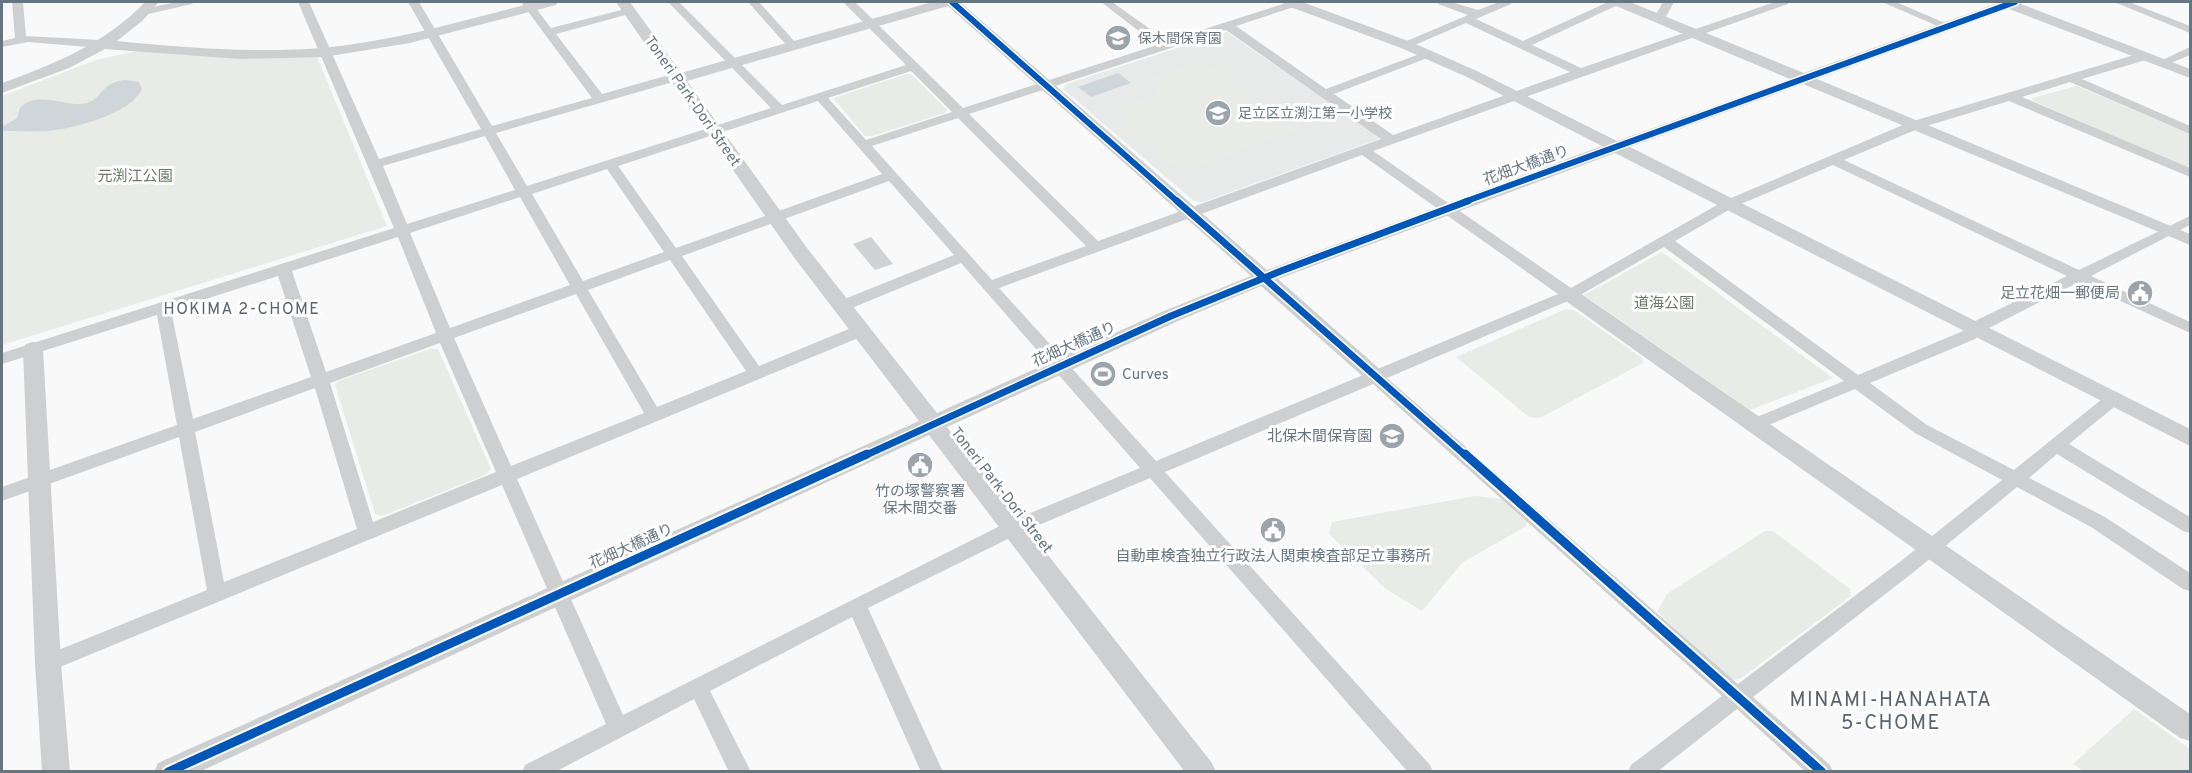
<svg xmlns="http://www.w3.org/2000/svg" width="2192" height="773" viewBox="0 0 2192 773" font-family="Overpass,'Noto Sans JP',sans-serif">
	<style>
		.built { fill: #e8e9e9 }
		.green { fill: #e8ebe6 }
		.water { fill: #ced6d9 }
		.building { fill: #d0d2d3 }
		.lines { fill: none; stroke-linecap: round; stroke-linejoin: round }
		.minor { fill: #cecfd0; fill-rule: evenodd }
		.tertiary { fill: #cecfd0; fill-rule: evenodd }
		.cycleway-far2-casing { stroke: #fff; stroke-width: 9 }
		.cycleway-far1-casing { stroke: #fff; stroke-width: 10 }
		.cycleway-casing { stroke: #fff; stroke-width: 13 }
		.cycleway-far2 { stroke: #0057b8; stroke-width: 6 }
		.cycleway-far1 { stroke: #0057b8; stroke-width: 7 }
		.cycleway { stroke: #0057b8; stroke-width: 9 }
		.labels { text-anchor: middle; stroke-width: 6; stroke-linejoin: round; paint-order: stroke }
		.far-poi-label { font-size: 14px; fill: #657683; stroke: #fff; text-anchor: start }
		.street-label { font-size: 15px; fill: #657683; stroke: #fff }
		.park-label { font-size: 15px; fill: #687a64; stroke: #fff }
		.poi-label { font-size: 15px; fill: #657683; stroke: #fff; text-anchor: end }
		.neighbourhood-label { font-size: 16px; letter-spacing: 1.5px; fill: #57646e; stroke: #fff }
		.near-neighbourhood-label { font-size: 20px; letter-spacing: 1.5px; fill: #57646e; stroke: #fff }
	</style>
	<rect width="100%" height="100%" fill="#f9f9f9"/>
	<path class="built" d="M 1227,32 L 1379,137 L 1379,139 L 1203,202 L 1194,201 L 1063,89 L 1066,84 Z"/>
	<path class="green" d="M 137,51 L 317,57 L 387,226 L 2,345 L 2,96 L 96,60 Z
		M 1202,61 L 1298,129 L 1193,168 L 1169,165 L 1122,123 L 1133,119 L 1119,107 L 1157,95 L 1159,91 L 1148,83 L 1150,79 Z
		M 907,74 L 911,74 L 947,110 L 945,113 L 872,136 L 865,136 L 833,98 Z
		M 2077,86 L 2190,134 L 2190,169 L 2033,101 L 2032,98 Z
		M 1662,252 L 1833,378 L 1750,410 L 1584,295 Z
		M 1566,309 L 1574,310 L 1642,358 L 1643,363 L 1540,418 L 1529,417 L 1456,357 Z
		M 430,349 L 438,349 L 491,469 L 485,475 L 382,516 L 375,514 L 335,385 L 338,381 Z
		M 1475,496 L 1502,499 L 1527,522 L 1526,526 L 1462,563 L 1422,611 L 1386,589 L 1329,534 L 1332,522 Z
		M 1765,531 L 1773,531 L 1850,589 L 1851,596 L 1740,679 L 1731,680 L 1657,612 L 1667,594 Z
		M 2134,709 L 2190,749 L 2190,771 L 2084,771 L 2073,764 Z"/>
	<path class="water" d="M 1118,73 L 1131,83 L 1091,97 L 1078,87 Z
		M 125,80 L 139,82 L 142,89 C 131,114 74,128 49,131 C 33,132 17,131 2,131 L 2,127 L 17,118 C 19,114 18,109 22,106 C 37,92 64,105 82,104 C 104,101 98,83 125,80 Z"/>
	<path class="building" d="M 871,237 L 893,264 L 875,270 L 853,244 Z"/>
	<g class="lines">
		<path class="minor" d="M 12,2 L 23,2 L 26,36 L 100,40 L 106,44 L 100,48 L 28,42 L 2,47 L 2,41 L 15,38 Z
			M 176,2 L 194,2 L 192,4 L 144,15 L 138,12 L 140,10 Z
			M 298,2 L 309,2 L 379,159 L 481,129 L 408,2 L 419,2 L 492,126 L 592,98 L 521,2 L 531,2 L 551,28 L 629,8 L 633,9 L 633,13 L 556,34 L 602,94 L 676,73 L 682,77 L 680,80 L 496,133 L 527,186 L 771,108 L 668,2 L 679,2 L 782,105 L 906,65 L 843,2 L 855,2 L 963,108 L 1157,45 L 1101,2 L 1112,2 L 1167,41 L 1289,2 L 1304,2 L 1303,4 L 1236,26 L 1326,89 L 1425,52 L 1433,52 L 1435,55 L 1334,94 L 1393,135 L 1570,72 L 1466,23 L 1410,47 L 1402,47 L 1402,43 L 1468,15 L 1438,4 L 1437,2 L 1451,2 L 1478,10 L 1499,2 L 1512,2 L 1511,4 L 1476,19 L 1523,41 L 1608,2 L 1621,2 L 1620,4 L 1532,45 L 1581,68 L 1775,2 L 1789,2 L 1788,4 L 1373,151 L 1571,288 L 1724,201 L 1910,122 L 2141,53 L 2149,53 L 2149,59 L 2082,79 L 2190,126 L 2190,134 L 2070,82 L 2022,97 L 2190,168 L 2190,177 L 2009,101 L 1920,128 L 1844,160 L 2079,270 L 2190,216 L 2190,225 L 2091,276 L 2190,322 L 2190,333 L 2079,282 L 1989,328 L 1975,339 L 1870,383 L 1927,425 L 2014,470 L 2107,395 L 2119,395 L 2121,399 L 2119,403 L 2069,444 L 2190,517 L 2190,533 L 2183,531 L 2057,454 L 2029,478 L 2105,517 L 2190,573 L 2190,591 L 2183,589 L 2091,527 L 2017,487 L 1915,571 L 1753,697 L 1830,765 L 1833,772 L 1806,772 L 1737,709 L 1657,772 L 1628,772 L 1631,765 L 1722,696 L 1373,384 L 1165,472 L 1430,765 L 1433,772 L 1408,772 L 1150,478 L 1020,533 L 868,608 L 943,772 L 921,772 L 852,617 L 710,691 L 751,772 L 729,772 L 694,699 L 555,772 L 522,772 L 525,765 L 606,724 L 502,485 L 55,669 L 48,672 L 41,669 L 38,663 L 41,657 L 207,590 L 179,437 L 2,501 L 2,487 L 177,425 L 157,315 L 2,364 L 2,353 L 394,228 ZM 1226,30 L 1381,139 L 1098,241 L 969,114 ZM 911,71 L 952,112 L 866,140 L 828,98 ZM 818,101 L 882,174 L 676,248 L 618,166 ZM 958,118 L 1086,246 L 992,280 L 872,146 ZM 485,136 L 515,190 L 407,224 L 383,166 ZM 1362,155 L 1558,294 L 1156,461 L 999,288 ZM 1833,165 L 2067,276 L 1977,320 L 1963,331 L 1858,375 L 1675,241 L 1734,207 ZM 607,169 L 664,252 L 583,281 L 532,194 ZM 889,181 L 954,255 L 837,302 L 834,306 L 837,310 L 847,310 L 961,263 L 1140,468 L 1006,523 L 623,715 L 517,479 L 868,334 L 870,330 L 868,326 L 856,326 L 759,366 L 682,256 ZM 520,197 L 570,285 L 450,328 L 410,233 ZM 398,237 L 436,333 L 326,372 L 292,271 ZM 1664,247 L 1844,381 L 1747,421 L 1744,425 L 1747,429 L 1759,429 L 1855,389 L 1915,433 L 2002,480 L 1901,561 L 1738,684 L 1387,378 L 1575,298 ZM 670,260 L 746,371 L 657,407 L 588,290 ZM 278,276 L 311,377 L 193,419 L 171,310 ZM 576,294 L 644,413 L 511,466 L 454,338 ZM 440,343 L 496,472 L 373,522 L 330,383 ZM 315,388 L 357,529 L 224,582 L 195,432 Z
			M 748,2 L 759,2 L 796,43 L 796,47 L 788,47 Z
			M 1663,2 L 1674,2 L 1664,20 L 1660,21 L 1654,18 Z
			M 1882,2 L 1896,2 L 1952,26 L 1946,29 L 1942,28 Z
			M 2114,2 L 2129,2 L 2190,26 L 2190,33 Z
			M 2190,47 L 2190,55 L 2162,67 L 2156,63 Z"/>
		<path class="tertiary" d="M 145,2 L 159,2 L 142,21 L 117,41 C 185,48 254,53 322,48 C 395,41 466,20 536,2 L 558,2 L 556,5 L 410,43 L 324,57 L 240,59 L 105,49 L 69,68 L 2,93 L 2,83 C 55,64 106,43 145,2 Z
			M 616,2 L 630,2 L 681,73 L 932,2 L 960,2 L 1267,270 L 1602,146 L 1467,77 L 1401,48 L 1285,5 L 1283,2 L 1302,2 L 1411,42 L 1477,71 L 1617,141 L 1790,79 L 1614,5 L 1612,2 L 1630,2 L 1804,73 L 1998,3 L 1997,2 L 2022,2 L 2021,4 L 2190,69 L 2190,78 L 2009,9 L 1817,79 L 2190,234 L 2190,245 L 1803,84 L 1630,147 L 2190,429 L 2190,446 L 1615,153 L 1278,279 L 1383,372 L 1386,377 L 1383,382 L 1376,384 L 1369,382 L 1261,286 L 1178,321 L 947,427 L 1212,763 L 1216,772 L 1185,772 L 929,435 L 199,772 L 154,772 L 158,763 L 919,421 L 793,256 ZM 948,6 L 1251,276 L 1164,311 L 937,413 L 807,248 L 687,81 Z
			M 1570,289 L 1577,291 L 2190,714 L 2190,741 L 2180,738 L 1563,299 L 1560,295 L 1563,291 Z
			M 33,342 L 40,344 L 43,349 L 61,663 L 70,772 L 42,772 L 35,663 L 23,349 L 26,344 Z"/>
		<defs>
			<path id="cycleway-far2" d="M 952,2 L 1178,202
				M 1464,202 L 2015,2"/>
			<path id="cycleway-far1" d="M 1177,201 L 1466,456
				M 864,456 L 1171,316 L 1281,271 L 1468,201"/>
			<path id="cycleway" d="M 1465,454 L 1822,772
				M 168,772 L 867,454"/>
		</defs>
		<use href="#cycleway-far2" class="cycleway-far2-casing"/>
		<use href="#cycleway-far1" class="cycleway-far1-casing"/>
		<use href="#cycleway" class="cycleway-casing"/>
		<use href="#cycleway-far2" class="cycleway-far2"/>
		<use href="#cycleway-far1" class="cycleway-far1"/>
		<use href="#cycleway" class="cycleway"/>
	</g>
	<defs>
		<symbol id="school-disc" viewBox="-11 -11 22 22"><circle r="9.5" fill="#99a4ac" stroke="#fff"/><path d="M0-5L7-2L0 1L-7-2ZM-4 1L0 2.5L4 1V4Q0 6-4 4Z" fill="#fff"/></symbol>
		<symbol id="civic-disc" viewBox="-11 -11 22 22"><circle r="9.5" fill="#99a4ac" stroke="#fff"/><path d="M-.6-6.5H3V-4.5H.6V-3L4-1V1h2V6H-6V1h2V-1L-.6-3ZM-1.2 2.5V6h2.4V2.5Z" fill="#fff"/></symbol>
		<symbol id="stadium-disc" viewBox="-11 -11 22 22"><circle r="9.5" fill="#99a4ac" stroke="#fff"/><path d="M0-5a6.5 5 0 1 0 0 10a6.5 5 0 1 0 0-10ZM-3.5-1.8h7v3.6h-7Z" fill="#fff"/></symbol>
	</defs>
	<g fill-rule="evenodd">
		<use href="#school-disc" x="1103" y="23" width="30" height="30"/>
		<use href="#school-disc" x="1203" y="98" width="30" height="30"/>
		<use href="#civic-disc" x="2125" y="278" width="30" height="30"/>
		<use href="#stadium-disc" x="1088" y="359" width="30" height="30"/>
		<use href="#school-disc" x="1377" y="421" width="30" height="30"/>
		<use href="#civic-disc" x="905" y="450" width="30" height="30"/>
		<use href="#civic-disc" x="1258" y="515" width="30" height="30"/>
	</g>
	<g class="labels">
		<g class="far-poi-label">
			<text x="1138" y="43">保木間保育園</text>
			<text x="1238" y="118">足立区立渕江第一小学校</text>
		</g>
		<g class="street-label">
			<text transform="translate(693 101) rotate(55)" y="5">Toneri Park-Dori Street</text>
			<text transform="translate(1526 165) rotate(-20)" y="5">花畑大橋通り</text>
			<text transform="translate(1074 344) rotate(-24)" y="5">花畑大橋通り</text>
			<text transform="translate(1002 490) rotate(52)" y="5">Toneri Park-Dori Street</text>
			<text transform="translate(631 546) rotate(-24)" y="5">花畑大橋通り</text>
		</g>
		<g class="park-label">
			<text x="135" y="181">元渕江公園</text>
			<text x="1664" y="308">道海公園</text>
		</g>
		<g class="poi-label">
			<text x="2120" y="298">足立花畑一郵便局</text>
			<text x="1122" y="379" text-anchor="start">Curves</text>
			<text x="1372" y="441">北保木間保育園</text>
			<text x="920" y="496" text-anchor="middle">竹の塚警察署<tspan x="920" dy="17">保木間交番</tspan></text>
			<text x="1273" y="561" text-anchor="middle">自動車検査独立行政法人関東検査部足立事務所</text>
		</g>
		<g class="neighbourhood-label">
			<text x="242" y="314">HOKIMA 2-CHOME</text>
		</g>
		<g class="near-neighbourhood-label">
			<text x="1891" y="706">MINAMI-HANAHATA<tspan x="1891" dy="23">5-CHOME</tspan></text>
		</g>
	</g>
	<rect width="2192" height="773" fill="none" stroke="#657683" stroke-width="6"/>
</svg>
